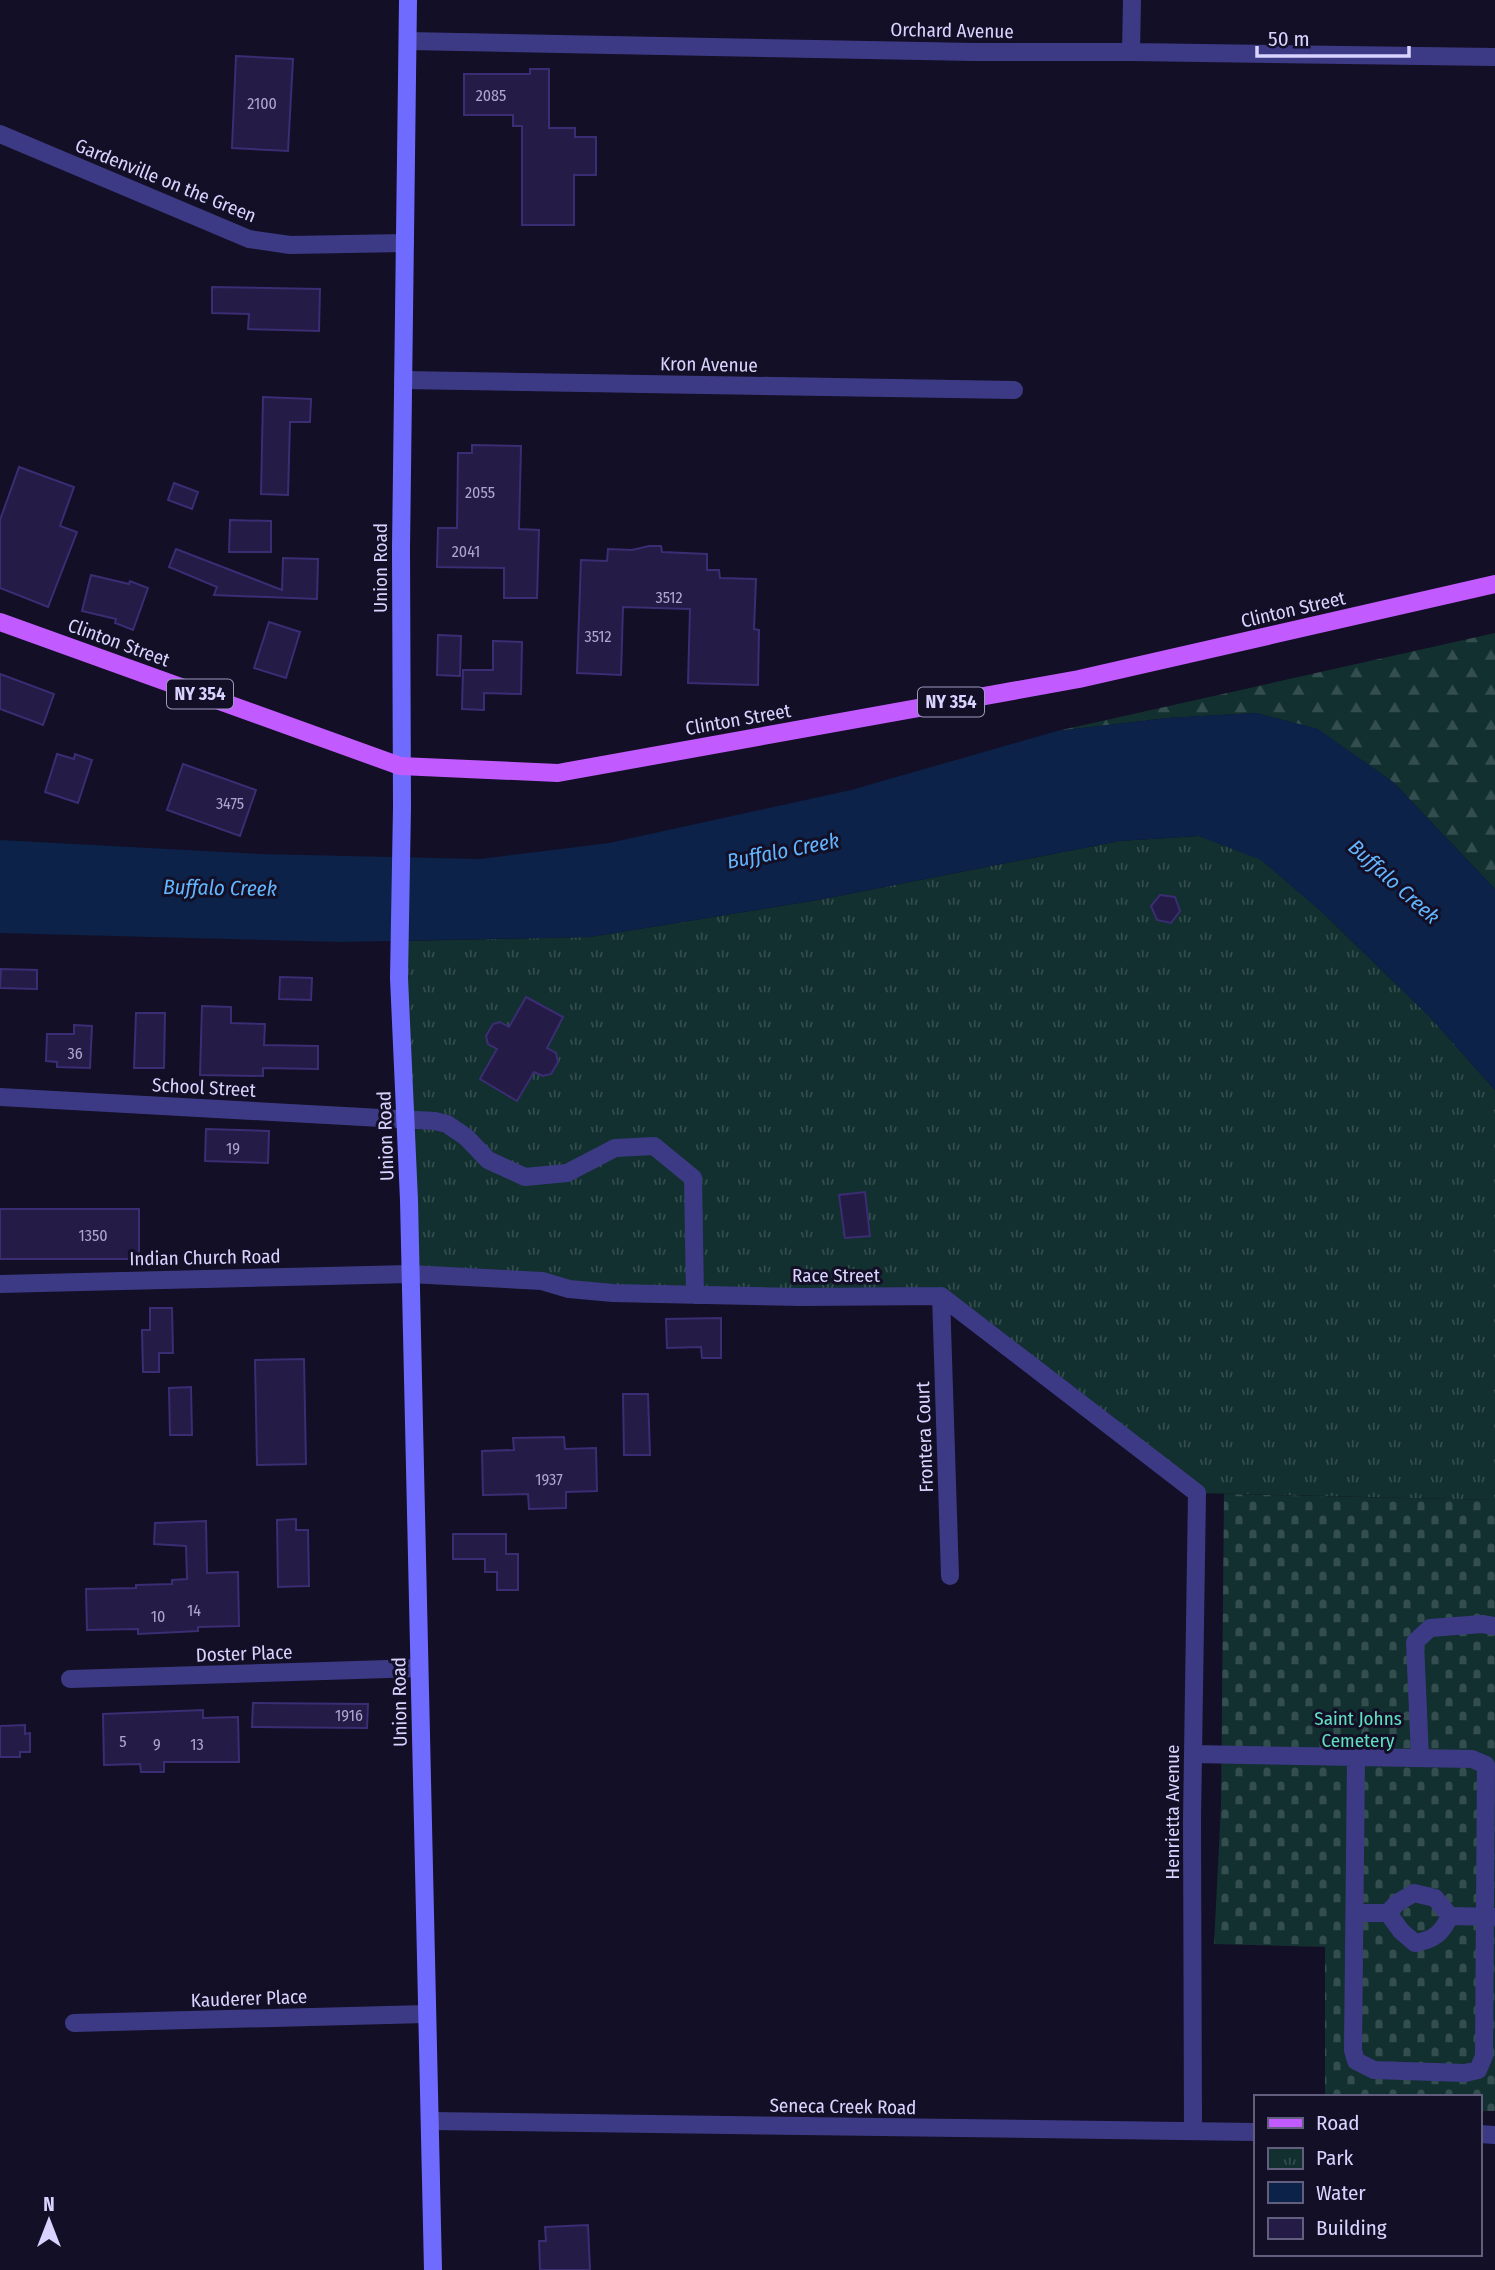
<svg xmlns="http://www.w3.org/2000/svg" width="1495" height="2270" viewBox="0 0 1495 2270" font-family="'Fira Sans Condensed',sans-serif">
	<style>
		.forest { fill: url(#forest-firs) }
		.cemetery { fill: url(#cemetery-stones) }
		.park { fill: url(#park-tufts) }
		.water { fill: #0c2248 }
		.building { fill: #241b47; stroke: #3b2d73; stroke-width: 2 }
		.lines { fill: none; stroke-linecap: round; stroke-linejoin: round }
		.minor { stroke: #3d3a85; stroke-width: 18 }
		.tertiary { stroke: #3d3a85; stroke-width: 18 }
		.secondary { stroke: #6f6bff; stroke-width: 18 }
		.primary { stroke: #c25bff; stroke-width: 18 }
		.labels { text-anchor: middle; stroke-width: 6; stroke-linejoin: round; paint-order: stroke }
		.number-label { font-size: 16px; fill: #aca6d1 }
		.shield { fill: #130f26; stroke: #9e99be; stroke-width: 2 }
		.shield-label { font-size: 18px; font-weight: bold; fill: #d9d4ff }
		.street-label { font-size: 19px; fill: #d9d4ff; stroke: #130f26 }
		.park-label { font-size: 19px; fill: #5fe0c0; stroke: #130f26 }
		.water-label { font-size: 21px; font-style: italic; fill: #62b6ff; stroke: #130f26 }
	</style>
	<defs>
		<pattern id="forest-firs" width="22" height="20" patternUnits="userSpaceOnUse" patternTransform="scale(1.75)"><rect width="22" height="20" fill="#12302f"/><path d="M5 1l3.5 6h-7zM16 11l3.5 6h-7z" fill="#344d4e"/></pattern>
		<pattern id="cemetery-stones" width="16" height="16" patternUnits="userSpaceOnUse" patternTransform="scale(1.75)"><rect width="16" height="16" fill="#12302f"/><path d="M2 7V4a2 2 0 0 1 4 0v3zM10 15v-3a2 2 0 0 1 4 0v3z" fill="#344d4e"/></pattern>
		<pattern id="park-tufts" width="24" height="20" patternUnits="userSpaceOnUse" patternTransform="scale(1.75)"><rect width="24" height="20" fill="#12302f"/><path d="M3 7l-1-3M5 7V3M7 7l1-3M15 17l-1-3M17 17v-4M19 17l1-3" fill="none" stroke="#344d4e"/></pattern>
	</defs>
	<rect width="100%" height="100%" fill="#130f26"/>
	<path class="forest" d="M 1495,633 L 1495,889 L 1393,782 L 1317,729 L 1256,713 L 1167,718 L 1057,731 Z"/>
	<path class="cemetery" d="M 1224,1494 L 1495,1500 L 1495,2111 L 1479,2111 L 1479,2097 L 1325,2097 L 1325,1947 L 1214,1944 L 1221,1806 Z"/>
	<path class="park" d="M 1199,836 L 1261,859 L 1323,913 L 1430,1017 L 1495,1090 L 1495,1500 L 1197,1493 L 941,1296 L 801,1297 L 410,1274 L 404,941 L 590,937 L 818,900 L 1119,841 Z"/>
	<path class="water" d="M 1256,713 L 1318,729 L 1393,782 L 1495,889 L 1495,1090 L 1430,1017 L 1323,913 L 1261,860 L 1199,836 L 1119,841 L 818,900 L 590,937 L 340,942 L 0,933 L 0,840 L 260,854 L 480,859 L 609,843 L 851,790 L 1057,731 L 1167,718 Z"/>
	<path class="building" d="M 236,56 L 293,59 L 288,151 L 232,148 Z
		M 530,69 L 549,69 L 549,128 L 575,128 L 575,137 L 596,137 L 596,175 L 574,175 L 574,225 L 522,225 L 522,126 L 513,126 L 513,115 L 464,115 L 464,74 L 530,74 Z
		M 212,287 L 320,289 L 319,331 L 248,329 L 249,314 L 212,313 Z
		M 263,397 L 311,399 L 310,422 L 290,422 L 288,495 L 261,494 Z
		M 472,445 L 521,446 L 519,529 L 539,530 L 537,598 L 504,598 L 504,568 L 437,567 L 438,528 L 457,528 L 458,453 L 472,453 Z
		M 19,467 L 74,487 L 60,526 L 77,532 L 48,607 L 0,588 L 0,520 Z
		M 174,483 L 198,492 L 192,509 L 168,500 Z
		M 230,520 L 271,521 L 271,552 L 229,552 Z
		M 649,546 L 661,546 L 662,552 L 707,554 L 707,570 L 719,570 L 720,578 L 756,579 L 754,629 L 759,630 L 758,685 L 688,683 L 690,609 L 623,607 L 621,675 L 577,673 L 581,560 L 607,561 L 608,549 L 632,550 Z
		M 176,549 L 282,590 L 283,558 L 318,559 L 317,599 L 214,595 L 217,587 L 169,567 Z
		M 91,575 L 129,584 L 130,581 L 148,588 L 133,630 L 115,623 L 116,619 L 82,611 Z
		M 269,622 L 300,632 L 286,678 L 254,668 Z
		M 438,635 L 461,636 L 460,676 L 437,675 Z
		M 493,641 L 522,642 L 521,694 L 484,693 L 484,710 L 462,709 L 463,670 L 493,670 Z
		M 0,674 L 54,694 L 43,725 L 0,709 Z
		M 57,754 L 74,759 L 75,754 L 92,760 L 78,803 L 45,792 Z
		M 183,764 L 256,790 L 240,836 L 167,810 Z
		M 1160,895 L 1175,897 L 1180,911 L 1171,923 L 1157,920 L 1151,906 Z
		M 1,969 L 37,970 L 37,989 L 0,988 Z
		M 280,977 L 312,978 L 311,1000 L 279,999 Z
		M 526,997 L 563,1017 L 547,1048 L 556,1053 L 558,1062 L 551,1074 L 543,1076 L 534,1072 L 517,1101 L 480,1079 L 497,1049 L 488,1044 L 486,1036 L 493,1024 L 500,1022 L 509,1027 Z
		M 202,1006 L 231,1007 L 231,1023 L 265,1024 L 264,1045 L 318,1046 L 318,1069 L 263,1068 L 263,1076 L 200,1075 Z
		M 136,1013 L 165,1013 L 164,1068 L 134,1068 Z
		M 74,1025 L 92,1026 L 90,1068 L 57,1067 L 57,1062 L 46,1061 L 47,1034 L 74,1034 Z
		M 206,1129 L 269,1131 L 268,1163 L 205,1161 Z
		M 865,1192 L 870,1236 L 845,1238 L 839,1195 Z
		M 0,1209 L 139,1209 L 139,1259 L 0,1259 Z
		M 150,1308 L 172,1308 L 173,1353 L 159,1353 L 159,1372 L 143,1372 L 142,1330 L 150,1330 Z
		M 721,1318 L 721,1358 L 702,1358 L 701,1347 L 667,1348 L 666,1319 Z
		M 304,1359 L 306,1464 L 257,1465 L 255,1360 Z
		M 191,1387 L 192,1435 L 170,1435 L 169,1388 Z
		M 623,1394 L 648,1394 L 650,1455 L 624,1455 Z
		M 564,1437 L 565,1449 L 596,1448 L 597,1491 L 566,1492 L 566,1508 L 529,1509 L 528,1494 L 483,1495 L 482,1451 L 514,1450 L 513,1438 Z
		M 296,1519 L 296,1530 L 308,1530 L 309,1586 L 278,1587 L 277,1520 Z
		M 206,1521 L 207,1573 L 238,1572 L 239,1626 L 198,1627 L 198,1631 L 138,1634 L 138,1629 L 87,1630 L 86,1589 L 136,1588 L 136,1585 L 172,1584 L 172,1580 L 187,1579 L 186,1546 L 154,1544 L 155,1523 Z
		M 453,1534 L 506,1534 L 506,1554 L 518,1554 L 518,1590 L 497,1590 L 497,1572 L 485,1572 L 485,1559 L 453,1559 Z
		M 253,1703 L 368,1704 L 367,1728 L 252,1727 Z
		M 203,1710 L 203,1718 L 238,1717 L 239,1762 L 164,1762 L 164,1772 L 141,1772 L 140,1764 L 104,1765 L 103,1714 Z
		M 25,1725 L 25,1734 L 30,1733 L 30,1752 L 20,1752 L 20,1757 L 0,1757 L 0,1726 Z
		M 588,2225 L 590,2270 L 540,2270 L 539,2241 L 546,2241 L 545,2227 Z"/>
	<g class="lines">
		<path class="minor" d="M 408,41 L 974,52 L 1131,52 L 1495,57
			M 1131,52 L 1132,0
			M 0,134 L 249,239 L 290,245 L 405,243
			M 403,380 L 1014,390
			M 0,1097 L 435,1121 L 447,1124 L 466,1137 L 488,1160 L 525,1177 L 567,1173 L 615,1148 L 654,1146 L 693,1178 L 695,1295
			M 410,1274 L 542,1281 L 569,1289 L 613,1293 L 801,1297 L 941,1296 L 1197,1493 L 1192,1820 L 1193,2131
			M 941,1296 L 950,1576
			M 70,1679 L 419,1668
			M 1193,1754 L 1472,1759 L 1486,1765 L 1484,2056 L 1478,2070 L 1465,2073 L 1374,2070 L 1356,2061 L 1353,2050 L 1356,1757
			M 1420,1758 L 1415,1642 L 1430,1628 L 1482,1624 L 1495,1626
			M 1355,1913 L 1388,1913 L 1397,1903 L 1414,1893 L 1435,1898 L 1450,1916 L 1495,1917
			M 1388,1913 L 1401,1931 L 1415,1943 C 1434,1940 1442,1933 1450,1916
			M 74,2023 L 426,2014"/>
		<path class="tertiary" d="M 0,1284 L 410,1274
			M 430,2121 L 1255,2132
			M 1479,2134 L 1495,2135"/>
		<path class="secondary" d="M 408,0 L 401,549 L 402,807 L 399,978 L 409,1200 L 433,2270"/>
		<path class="primary" d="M 0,622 L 400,766 L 558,773 L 1079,679 L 1495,584"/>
	</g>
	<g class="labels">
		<g class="number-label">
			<text x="491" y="101">2085</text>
			<text x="262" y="109">2100</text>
			<text x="480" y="498">2055</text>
			<text x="466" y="557">2041</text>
			<text x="669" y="603">3512</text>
			<text x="598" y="642">3512</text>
			<text x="230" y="809">3475</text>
			<text x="75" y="1059">36</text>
			<text x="233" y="1154">19</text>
			<text x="93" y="1241">1350</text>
			<text x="549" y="1485">1937</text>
			<text x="194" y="1616">14</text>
			<text x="158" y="1622">10</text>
			<text x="349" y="1721">1916</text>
			<text x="123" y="1747">5</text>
			<text x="157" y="1750">9</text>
			<text x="197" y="1750">13</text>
		</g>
		<g class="shield">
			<rect x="167" y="679.5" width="66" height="29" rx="5"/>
			<rect x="918" y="687.5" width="66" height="29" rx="5"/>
		</g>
		<g class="shield-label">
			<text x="200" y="700">NY 354</text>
			<text x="951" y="708">NY 354</text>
		</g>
		<g class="street-label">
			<text transform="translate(952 30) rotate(1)" y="7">Orchard Avenue</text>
			<text transform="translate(166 180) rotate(22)" y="7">Gardenville on the Green</text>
			<text transform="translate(709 364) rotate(1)" y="7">Kron Avenue</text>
			<text transform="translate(380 568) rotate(-90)" y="7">Union Road</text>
			<text transform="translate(1293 609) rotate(-13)" y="7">Clinton Street</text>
			<text transform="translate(119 642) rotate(20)" y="7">Clinton Street</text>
			<text transform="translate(738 719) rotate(-10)" y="7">Clinton Street</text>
			<text transform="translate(204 1087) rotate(3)" y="7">School Street</text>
			<text transform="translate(385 1136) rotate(-92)" y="7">Union Road</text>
			<text transform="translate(205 1257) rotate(-1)" y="7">Indian Church Road</text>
			<text x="836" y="1282">Race Street</text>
			<text transform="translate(924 1437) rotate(-92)" y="7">Frontera Court</text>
			<text transform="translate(244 1653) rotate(-2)" y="7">Doster Place</text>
			<text transform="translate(399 1702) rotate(-91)" y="7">Union Road</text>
			<text transform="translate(1172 1812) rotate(-90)" y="7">Henrietta Avenue</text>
			<text transform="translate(249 1998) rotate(-2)" y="7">Kauderer Place</text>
			<text transform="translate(843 2106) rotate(1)" y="7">Seneca Creek Road</text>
		</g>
		<g class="park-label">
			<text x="1358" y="1725">Saint Johns<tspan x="1358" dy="22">Cemetery</tspan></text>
		</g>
		<g class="water-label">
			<text transform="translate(783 851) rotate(-11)" y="7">Buffalo Creek</text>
			<text transform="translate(1394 882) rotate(42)" y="7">Buffalo Creek</text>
			<text transform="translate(220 888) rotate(1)" y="7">Buffalo Creek</text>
		</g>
	</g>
	<rect x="1254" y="2095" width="228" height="161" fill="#130f26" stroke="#625e7d" stroke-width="2"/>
	<rect x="1268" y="2118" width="35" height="10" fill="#c25bff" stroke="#625e7d" stroke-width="2"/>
	<text x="1316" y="2130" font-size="21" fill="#d9d4ff">Road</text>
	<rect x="1268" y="2148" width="35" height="21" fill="url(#park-tufts)" stroke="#625e7d" stroke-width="2"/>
	<text x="1316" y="2165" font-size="21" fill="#d9d4ff">Park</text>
	<rect x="1268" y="2182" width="35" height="21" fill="#0c2248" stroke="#625e7d" stroke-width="2"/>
	<text x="1316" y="2200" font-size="21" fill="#d9d4ff">Water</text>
	<rect x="1268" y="2218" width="35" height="21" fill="#241b47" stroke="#625e7d" stroke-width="2"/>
	<text x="1316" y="2235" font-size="21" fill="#d9d4ff">Building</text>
	<g transform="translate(49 2221)" stroke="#130f26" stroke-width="5" paint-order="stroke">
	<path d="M0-5L12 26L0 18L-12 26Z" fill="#d9d4ff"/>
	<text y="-10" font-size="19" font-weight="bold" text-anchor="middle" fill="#d9d4ff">N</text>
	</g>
	<path d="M1257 46v10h152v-10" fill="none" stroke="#d9d4ff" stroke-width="3.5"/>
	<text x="1268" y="46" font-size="21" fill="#d9d4ff" stroke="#130f26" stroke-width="5" paint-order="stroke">50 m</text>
</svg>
